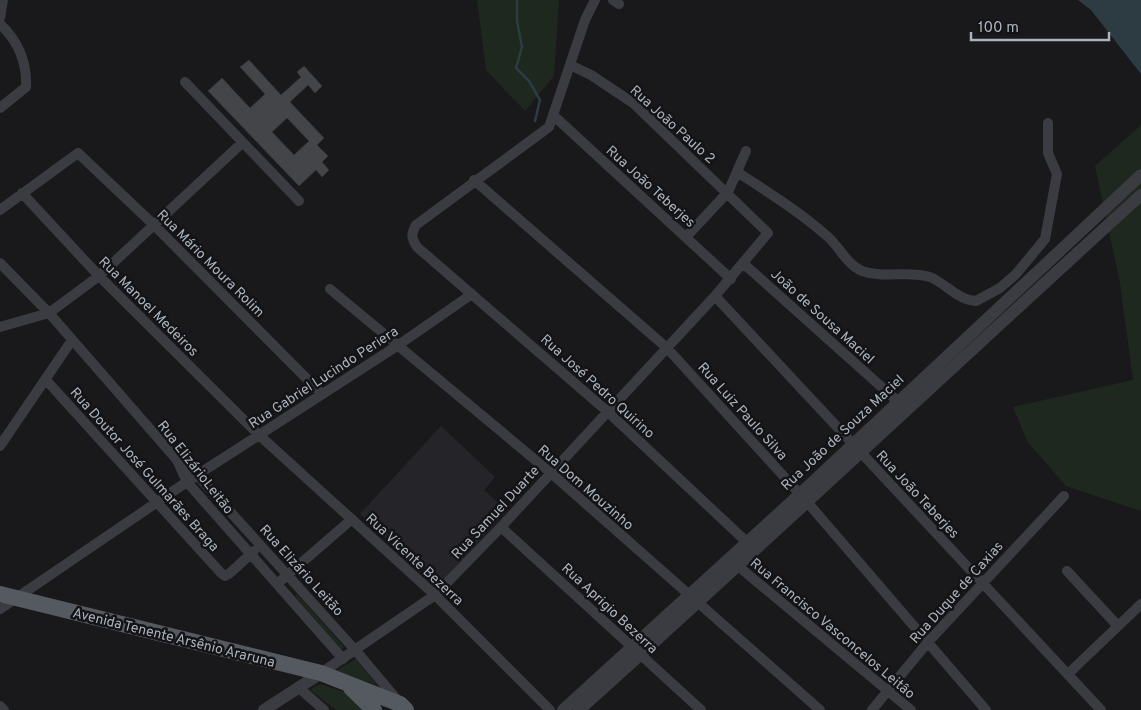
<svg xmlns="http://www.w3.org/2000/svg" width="1141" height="710" viewBox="0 0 1141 710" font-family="Overpass,sans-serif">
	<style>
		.built { fill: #252529 }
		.green { fill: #1e281e }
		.water { fill: #2d3c42 }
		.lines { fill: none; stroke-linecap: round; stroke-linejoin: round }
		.stream { stroke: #2d3c42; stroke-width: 2.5 }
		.building { fill: #434549; stroke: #333438; fill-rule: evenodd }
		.minor { stroke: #3a3c41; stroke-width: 10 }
		.tertiary { stroke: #3a3c41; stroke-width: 12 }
		.primary { stroke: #555960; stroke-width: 16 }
		.labels { text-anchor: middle; stroke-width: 5; stroke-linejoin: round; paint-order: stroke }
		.street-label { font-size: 14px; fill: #aab3bd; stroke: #141417 }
	</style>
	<rect width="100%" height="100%" fill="#19191c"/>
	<path class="built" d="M 441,426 L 495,477 L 484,490 L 507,511 L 437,586 L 360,514 Z"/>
	<path class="green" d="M 477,0 L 559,0 L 554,76 L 525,111 L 486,70 Z
		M 1141,125 L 1141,511 L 1066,486 L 1027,441 L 1013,407 L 1133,380 L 1120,283 L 1095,166 Z
		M 297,594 L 344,647 L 341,650 L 295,596 Z
		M 356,659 L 376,684 L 332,673 Z
		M 320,684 L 353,695 L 366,710 L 336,710 L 310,690 Z"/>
	<path class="water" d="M 1078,0 L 1141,0 L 1141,74 L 1091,10 Z"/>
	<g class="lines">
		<path class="stream" d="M 517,0 L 517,21 L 522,47 L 516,68 L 529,81 L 540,100 L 535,121"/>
	</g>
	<path class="building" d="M 249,60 L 281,95 L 301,77 L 297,72 L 304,66 L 322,86 L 315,93 L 308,85 L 290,102 L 324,138 L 317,145 L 328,156 L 322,162 L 329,170 L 322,177 L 316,170 L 299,186 L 208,91 L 222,78 L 250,108 L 265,94 L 240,67 ZM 287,118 L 309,141 L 294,155 L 272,132 Z"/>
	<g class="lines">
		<path class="minor" d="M 595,0 L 585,20 L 549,127 L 416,225 C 411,234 411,238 417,247 L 608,412 L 751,546
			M 613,0 L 619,4
			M 0,18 L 3,0
			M 0,24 C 18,41 27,63 26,87 L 0,108
			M 185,82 L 299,201
			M 553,115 L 731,279
			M 737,172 C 768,192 800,212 827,236 C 839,246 847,265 862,271 C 884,279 908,270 930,277 C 947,284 957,300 976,301 L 1000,288 L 1016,274 L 1045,239 L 1057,174 L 1048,153 L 1048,123
			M 474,180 L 667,348 L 808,503 L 986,710
			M 22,193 L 99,276 L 259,435 L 435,595 L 550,710
			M 0,210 L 78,153 L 154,225 L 322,394
			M 686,237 L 728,192 L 746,151
			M 0,263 L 49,313 L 177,460 L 187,482 L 343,659
			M 744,264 L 904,407
			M 330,289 L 551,473 L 820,710
			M 715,296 L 1101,710
			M 0,327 L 49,313 L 99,276 L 242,143
			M 46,380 L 221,573 L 225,576 L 230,573 L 254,551
			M 0,446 L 72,340
			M 177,461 L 197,475 L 356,651 L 399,702
			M 501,527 L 701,710
			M 738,566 L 911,710
			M 1067,571 L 1117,625
			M 277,584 L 352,519
			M 0,609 L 197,475 L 397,346 L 472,294
			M 321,673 L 435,595 L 501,527 L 715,296 L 768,233 L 633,103 L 591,75 L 570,65
			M 1068,674 L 1141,604
			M 298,687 L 324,710
			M 0,706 L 4,710
			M 872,710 L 928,642 L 1064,496"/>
		<path class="tertiary" d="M 264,710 L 321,673
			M 563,710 L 800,494 L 1141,175
			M 579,710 C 768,540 953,366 1141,195"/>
		<path class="primary" d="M 0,594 L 321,673 L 400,704 L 406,710
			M 351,688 L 374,710"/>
	</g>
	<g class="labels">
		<g class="street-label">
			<text transform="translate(673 124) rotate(42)" y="5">Rua João Paulo 2</text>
			<text transform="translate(651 186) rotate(42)" y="5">Rua João Teberjes</text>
			<text transform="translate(211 263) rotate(45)" y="5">Rua Mário Moura Rolim</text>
			<text transform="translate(149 306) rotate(45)" y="5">Rua Manoel Medeiros</text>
			<text transform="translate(823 316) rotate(42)" y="5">João de Sousa Maciel</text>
			<text transform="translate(323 377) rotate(-33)" y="5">Rua Gabriel Lucindo Periera</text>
			<text transform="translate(598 386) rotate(42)" y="5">Rua José Pedro Quirino</text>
			<text transform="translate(743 411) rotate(48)" y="5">Rua Luiz Paulo Silva</text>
			<text transform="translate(842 432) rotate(-43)" y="5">Rua João de Souza Maciel</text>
			<text transform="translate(196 467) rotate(52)" y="5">Rua ElizárioLeitão</text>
			<text transform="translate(145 469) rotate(48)" y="5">Rua Doutor José Gulmarães Braga</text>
			<text transform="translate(586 487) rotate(41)" y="5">Rua Dom Mouzinho</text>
			<text transform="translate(918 494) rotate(47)" y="5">Rua João Teberjes</text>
			<text transform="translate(495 512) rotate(-47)" y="5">Rua Samuel Duarte</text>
			<text transform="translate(415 559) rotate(43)" y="5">Rua Vicente Bezerra</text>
			<text transform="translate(302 570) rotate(48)" y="5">Rua Elizário Leitão</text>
			<text transform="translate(956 592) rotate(-48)" y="5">Rua Duque de Caxias</text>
			<text transform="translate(610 608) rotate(43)" y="5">Rua Aprigio Bezerra</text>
			<text transform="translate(833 628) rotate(40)" y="5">Rua Francisco Vasconcelos Leitâo</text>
			<text transform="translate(174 637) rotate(14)" y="5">Avenida Tenente Arsênio Araruna</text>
		</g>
	</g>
	<path d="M971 32v8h138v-8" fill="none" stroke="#aab3bd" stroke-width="2.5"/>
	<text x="978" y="32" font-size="15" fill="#aab3bd" stroke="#141417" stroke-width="4" paint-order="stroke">100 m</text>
</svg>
